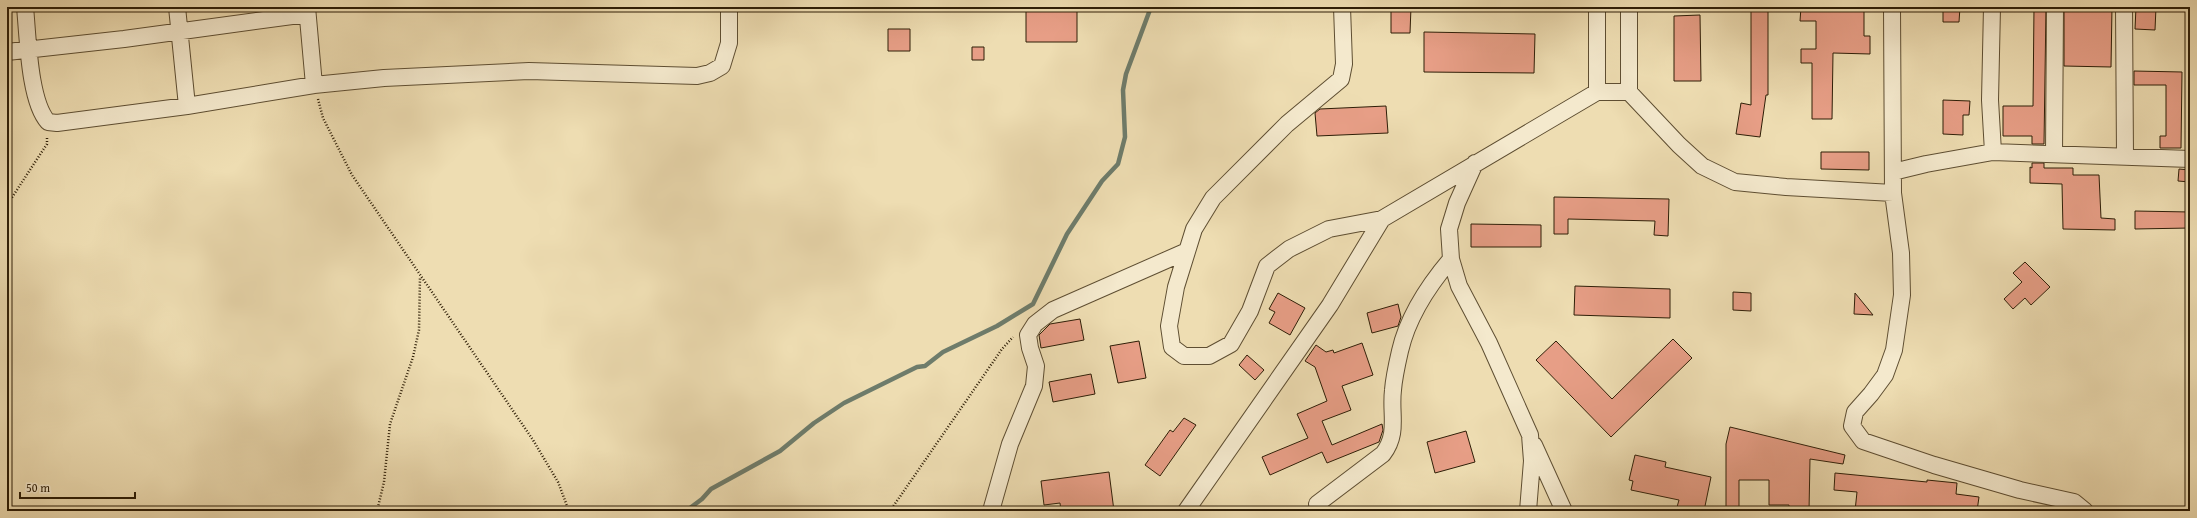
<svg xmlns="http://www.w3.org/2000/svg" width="2197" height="518" viewBox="0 0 2197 518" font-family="'Gentium Book Plus',serif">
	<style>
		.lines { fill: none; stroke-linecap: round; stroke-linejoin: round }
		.stream { stroke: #6e7c6b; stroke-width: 4.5 }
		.building { fill: #e79e86; stroke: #2e1e07 }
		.minor-casing { stroke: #5e4e32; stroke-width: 18 }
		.path { stroke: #2e1e07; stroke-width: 2.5; stroke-dasharray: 1 2; stroke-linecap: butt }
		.minor { stroke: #f4e9cd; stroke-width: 16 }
	</style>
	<rect width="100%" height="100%" fill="#eeddb2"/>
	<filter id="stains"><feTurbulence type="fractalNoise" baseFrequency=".005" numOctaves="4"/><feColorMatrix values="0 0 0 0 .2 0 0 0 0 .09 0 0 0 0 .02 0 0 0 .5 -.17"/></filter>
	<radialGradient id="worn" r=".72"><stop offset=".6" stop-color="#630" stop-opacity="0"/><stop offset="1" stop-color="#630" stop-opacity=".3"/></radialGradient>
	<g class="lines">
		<path class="stream" d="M 686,511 L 702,499 L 711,489 L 780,451 L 814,423 L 844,403 L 917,367 L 925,366 L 943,352 L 997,326 L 1033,304 L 1067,234 L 1102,181 L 1118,164 L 1125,137 L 1123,90 L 1126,74 L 1151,7"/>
	</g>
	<path class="building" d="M 1026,7 L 1077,7 L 1077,42 L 1026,42 Z
		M 1391,7 L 1411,7 L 1410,33 L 1391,33 Z
		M 1751,7 L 1768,7 L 1768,95 L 1766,95 L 1760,137 L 1736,134 L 1741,103 L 1751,105 Z
		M 1801,7 L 1864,7 L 1864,36 L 1870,36 L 1870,54 L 1833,53 L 1832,119 L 1812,119 L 1812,63 L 1801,63 L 1801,49 L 1816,49 L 1816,21 L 1800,21 Z
		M 1943,7 L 1960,7 L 1959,22 L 1943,22 Z
		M 2034,7 L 2046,7 L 2044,144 L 2032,144 L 2032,136 L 2003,136 L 2003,106 L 2033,106 Z
		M 2064,7 L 2112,7 L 2111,67 L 2064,66 Z
		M 2136,7 L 2156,7 L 2155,30 L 2135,29 Z
		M 1700,15 L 1701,81 L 1674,81 L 1674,16 Z
		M 888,29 L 910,29 L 910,51 L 888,51 Z
		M 1424,32 L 1535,34 L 1534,73 L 1424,72 Z
		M 972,47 L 984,47 L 984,60 L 972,60 Z
		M 2134,71 L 2182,72 L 2181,148 L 2160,148 L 2160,136 L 2166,136 L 2166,85 L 2134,85 Z
		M 1943,100 L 1970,101 L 1969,115 L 1963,115 L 1963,135 L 1943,134 Z
		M 1386,106 L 1388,133 L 1317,136 L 1315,113 L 1320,109 Z
		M 1821,152 L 1869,152 L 1869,170 L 1821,169 Z
		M 2032,163 L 2044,163 L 2044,168 L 2073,168 L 2073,175 L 2099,175 L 2101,218 L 2115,219 L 2115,230 L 2063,229 L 2062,184 L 2030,183 L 2030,167 L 2032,168 Z
		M 2179,169 L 2190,170 L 2190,182 L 2178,181 Z
		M 1554,197 L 1669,199 L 1668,236 L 1654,235 L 1655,221 L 1568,219 L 1568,234 L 1554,234 Z
		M 2135,211 L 2190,212 L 2190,228 L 2135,229 Z
		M 1471,224 L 1541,225 L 1541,247 L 1471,247 Z
		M 2025,262 L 2050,287 L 2031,305 L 2025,298 L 2013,309 L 2004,299 L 2022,282 L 2013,273 Z
		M 1575,286 L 1670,289 L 1670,318 L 1574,315 Z
		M 1733,292 L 1751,293 L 1751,311 L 1733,310 Z
		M 1278,293 L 1305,308 L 1290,335 L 1269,323 L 1275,312 L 1269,309 Z
		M 1855,293 L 1873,315 L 1854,314 Z
		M 1398,304 L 1401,317 L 1398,326 L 1372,333 L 1367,313 Z
		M 1080,319 L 1084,340 L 1041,348 L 1039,335 L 1050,324 Z
		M 1673,339 L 1692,358 L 1611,437 L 1536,360 L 1556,341 L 1612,399 Z
		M 1139,341 L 1146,378 L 1118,383 L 1110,346 Z
		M 1362,343 L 1373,375 L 1342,386 L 1351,410 L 1322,421 L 1332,445 L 1382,424 L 1383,430 L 1379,442 L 1327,463 L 1322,452 L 1270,475 L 1262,457 L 1308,438 L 1297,414 L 1327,401 L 1315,367 L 1305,361 L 1316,345 L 1326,352 L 1333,350 L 1334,353 Z
		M 1247,355 L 1264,370 L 1255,380 L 1239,365 Z
		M 1091,374 L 1095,394 L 1053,402 L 1049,382 Z
		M 1184,418 L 1196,425 L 1160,476 L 1145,465 L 1170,430 L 1173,432 Z
		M 1730,427 L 1845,455 L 1843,464 L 1810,459 L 1809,511 L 1789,511 L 1789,505 L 1769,505 L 1769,480 L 1739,480 L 1739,511 L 1726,511 L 1726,444 Z
		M 1466,431 L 1475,462 L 1435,473 L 1427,442 Z
		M 1635,455 L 1666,462 L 1665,467 L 1711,477 L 1704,511 L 1677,507 L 1679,500 L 1631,490 L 1633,481 L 1629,480 Z
		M 1109,472 L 1114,511 L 1061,511 L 1060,503 L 1044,505 L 1041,481 Z
		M 1835,473 L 1927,482 L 1927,480 L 1957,483 L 1956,494 L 1979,497 L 1977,511 L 1904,511 L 1885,509 L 1885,511 L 1855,511 L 1857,492 L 1834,490 Z"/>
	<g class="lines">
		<defs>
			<path id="minor" d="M 25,7 C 28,37 29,101 48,122 L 57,123 L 187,106 L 314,85 L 384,78 L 529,71 L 697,76 L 710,73 L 722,66 L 729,43 L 729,7
				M 177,7 L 187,106
				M 307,7 L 314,85
				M 1342,7 L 1344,64 L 1341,79 L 1287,124 L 1213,198 L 1194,229 L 1176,287 L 1169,326 L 1172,347 L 1184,356 L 1209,356 L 1231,344 L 1250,311 L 1267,266 L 1289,249 L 1329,229 L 1382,219 L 1597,92 L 1629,92
				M 1629,7 L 1629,92 L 1679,145 L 1702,166 L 1735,182 L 1786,187 L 1893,193
				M 1892,7 L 1893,193 L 1901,253 L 1902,295 L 1894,350 L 1885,375 L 1871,394 L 1855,412 L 1852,426 L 1863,441 L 1934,465 L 2020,490 L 2074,502 L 2085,511
				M 1992,7 L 1990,100 L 1993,152
				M 2124,7 L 2125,156
				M 7,52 L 124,39 L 307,14
				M 1597,92 L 1597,7
				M 2054,154 L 2055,7
				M 1475,163 L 1457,203 L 1449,229 L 1451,259 L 1459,286 L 1489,343 L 1530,435 L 1532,461 L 1528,511
				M 1893,172 L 1926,164 L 1993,152 L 2190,159
				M 1534,445 L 1564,511
				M 1317,504 L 1383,454 C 1399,433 1390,414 1393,390 C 1394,377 1397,364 1400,351 C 1408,316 1428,286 1451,259
				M 991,511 L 1010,444 L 1034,386 L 1036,366 L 1030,348 L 1028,335 L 1035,324 L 1053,310 L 1187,251
				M 1186,511 L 1330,305 L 1382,219"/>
		</defs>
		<use href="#minor" class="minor-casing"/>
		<path class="path" d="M 318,99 L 323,118 L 352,175 L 533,440 L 558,482 L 569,511
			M 7,205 L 47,144 L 47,136
			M 377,511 L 384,482 L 390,424 L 413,357 L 419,330 L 420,277
			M 890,511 L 1002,349 L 1013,337"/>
		<use href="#minor" class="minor"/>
	</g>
	<rect width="2197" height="518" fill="none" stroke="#eeddb2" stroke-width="24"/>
	<rect x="8" y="8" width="2181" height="502" fill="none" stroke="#2e1e07" stroke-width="2"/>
	<rect x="12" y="12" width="2173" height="494" fill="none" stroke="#2e1e07"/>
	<path d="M20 492v6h115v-6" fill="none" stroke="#2e1e07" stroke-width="2"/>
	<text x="26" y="492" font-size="12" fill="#2e1e07" stroke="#f4e9cd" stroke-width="3" paint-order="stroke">50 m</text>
	<rect width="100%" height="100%" filter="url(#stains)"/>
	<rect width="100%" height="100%" fill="url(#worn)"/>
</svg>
